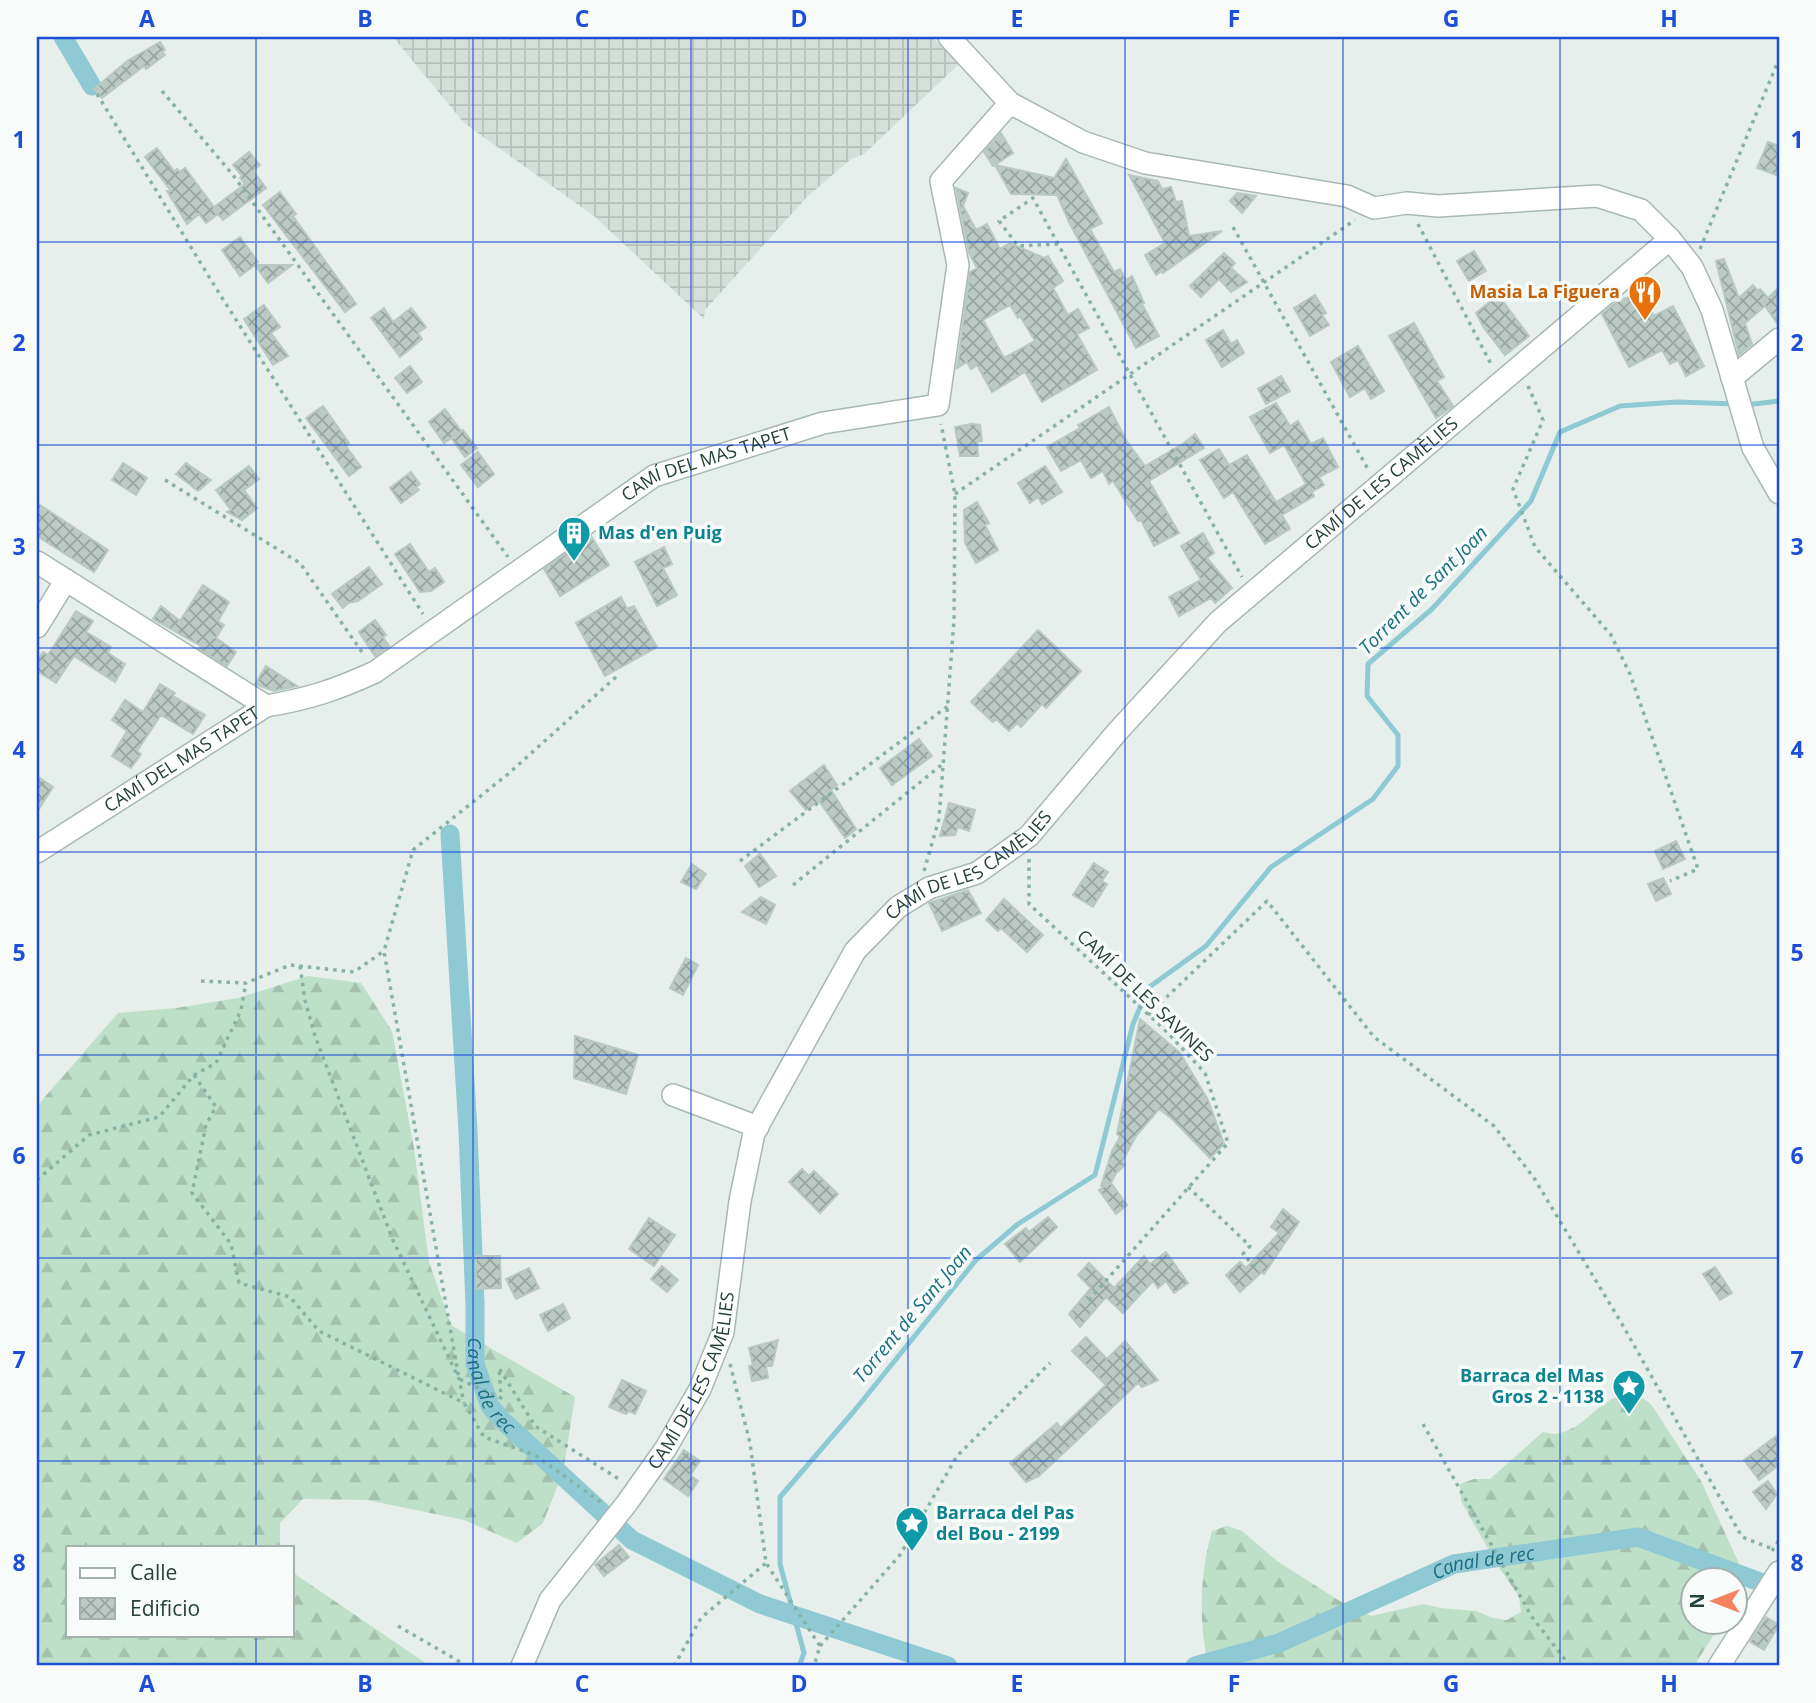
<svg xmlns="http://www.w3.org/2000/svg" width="1816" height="1703" viewBox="0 0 1816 1703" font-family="'Open Sans',sans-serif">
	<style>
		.industrial { fill: url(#industrial-grid) }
		.forest { fill: url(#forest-firs) }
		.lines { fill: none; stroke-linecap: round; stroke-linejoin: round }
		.stream { stroke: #8ec9d4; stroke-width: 5 }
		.canal { stroke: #8ec9d4; stroke-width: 19 }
		.building { fill: url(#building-cross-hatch); stroke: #b8c9c2; stroke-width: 2; fill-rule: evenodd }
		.minor-casing { stroke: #a8b8b2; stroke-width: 24 }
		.path { stroke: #86b3a5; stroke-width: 3.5; stroke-dasharray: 3.5 5; stroke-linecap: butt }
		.minor { stroke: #fff; stroke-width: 21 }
		.grid { fill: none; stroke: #1d4ed8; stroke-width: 2; stroke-opacity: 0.55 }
		.labels { text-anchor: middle; stroke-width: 7; stroke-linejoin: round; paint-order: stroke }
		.food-label { font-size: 18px; font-weight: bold; fill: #c56008; stroke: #f7fbf9; text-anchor: end }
		.street-label { font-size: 18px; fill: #24423a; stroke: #f7fbf9 }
		.culture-label { font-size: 18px; font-weight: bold; fill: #0d838f; stroke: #f7fbf9; text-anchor: start }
		.water-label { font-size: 19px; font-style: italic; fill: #1c6f80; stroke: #f7fbf9 }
		.neatline { fill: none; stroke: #1d4ed8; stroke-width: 2.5 }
		.grid-label { font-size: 23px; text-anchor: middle; font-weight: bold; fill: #1d4ed8 }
	</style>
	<defs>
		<pattern id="industrial-grid" width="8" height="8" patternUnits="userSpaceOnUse" patternTransform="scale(1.75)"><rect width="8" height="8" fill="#d4dfda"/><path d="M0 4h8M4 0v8" fill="none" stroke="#b6c1bc"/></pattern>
		<pattern id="forest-firs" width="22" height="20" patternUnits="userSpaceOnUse" patternTransform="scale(1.75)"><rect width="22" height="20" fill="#bfe0c8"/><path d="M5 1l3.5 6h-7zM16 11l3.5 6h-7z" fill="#a4c1ad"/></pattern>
		<pattern id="building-cross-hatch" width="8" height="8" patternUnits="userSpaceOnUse" patternTransform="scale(1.75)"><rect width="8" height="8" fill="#bbcac4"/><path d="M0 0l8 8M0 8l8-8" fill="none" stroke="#98a6a0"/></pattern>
	</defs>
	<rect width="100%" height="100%" fill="#e6efeb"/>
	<path class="industrial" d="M 393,37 L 932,37 L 959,64 L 864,154 L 851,159 L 807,197 L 705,310 L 704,319 L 594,216 L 464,123 Z"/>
	<path class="forest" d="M 308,976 L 361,983 L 392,1031 L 414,1148 L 429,1262 L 451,1325 L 575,1397 L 563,1472 L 543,1523 L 517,1543 L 464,1520 L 367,1500 L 303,1499 L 280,1523 L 280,1547 L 68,1547 L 68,1635 L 292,1635 L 292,1572 L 430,1666 L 37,1666 L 37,1106 L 118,1013 L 176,1008 L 238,998 Z
		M 1635,1393 L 1651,1404 L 1701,1481 L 1742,1570 L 1742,1587 L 1736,1600 L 1736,1580 L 1694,1580 L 1694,1622 L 1721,1623 L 1694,1666 L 1209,1666 C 1198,1626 1200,1571 1212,1531 L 1227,1526 L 1242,1531 L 1277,1561 L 1338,1600 L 1371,1616 L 1424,1604 L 1440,1608 L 1476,1611 L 1493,1618 L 1507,1620 L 1521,1612 L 1519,1596 L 1499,1568 L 1461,1501 L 1460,1484 L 1474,1479 L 1490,1479 L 1543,1432 C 1548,1433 1555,1435 1560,1433 C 1590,1426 1598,1395 1635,1393 Z"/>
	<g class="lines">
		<path class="stream" d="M 1746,405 L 1779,401
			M 799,1666 L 804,1653 L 780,1564 L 780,1497 L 855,1410 L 976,1260 L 1018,1224 L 1095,1175 L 1133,1024 L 1148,988 L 1206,946 L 1271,867 L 1373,799 L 1398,766 L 1398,735 L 1367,696 L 1368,664 L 1432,609 L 1531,501 L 1560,432 L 1620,406 L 1677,402 L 1736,404"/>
		<g class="canal">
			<path d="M 63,37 L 92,86"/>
			<path id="s1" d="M 450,834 L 468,1131 L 475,1305 L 475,1364 L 490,1406 L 502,1420 L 632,1540 L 760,1604 L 948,1666"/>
			<path id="s2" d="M 1195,1666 L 1279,1643 L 1454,1564 L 1638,1537 L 1779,1589"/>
		</g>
	</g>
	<path class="building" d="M 160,42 L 165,50 L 162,52 L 165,55 L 146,69 L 144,66 L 102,98 L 94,89 L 127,61 Z
		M 1001,133 L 1013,153 L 995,165 L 1054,178 L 1066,159 L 1102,223 L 1090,229 L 1114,272 L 1120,269 L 1126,280 L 1132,276 L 1144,303 L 1142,304 L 1159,336 L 1136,348 L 1069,222 L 1057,195 L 1011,194 L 995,165 L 993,166 L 984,152 Z
		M 1768,142 L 1779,146 L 1779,176 L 1757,168 Z
		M 157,148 L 174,171 L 177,169 L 180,172 L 185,168 L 214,207 L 245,184 L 240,178 L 242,176 L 233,165 L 249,152 L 260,165 L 253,171 L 266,188 L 223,220 L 218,214 L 206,223 L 199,214 L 187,224 L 167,191 L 171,191 L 145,157 Z
		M 1129,175 L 1158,181 L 1162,189 L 1171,187 L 1176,202 L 1182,201 L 1189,236 L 1222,231 L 1163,273 L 1162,271 L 1156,275 L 1145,255 L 1165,243 Z
		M 956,188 L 968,193 L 963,206 L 976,230 L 987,224 L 1000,249 L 1010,243 L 1044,258 L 1048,256 L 1063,281 L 1053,288 L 1068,315 L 1078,309 L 1089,328 L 1077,334 L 1097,370 L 1042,402 L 1025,372 L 992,392 L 977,365 L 971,369 L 967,362 L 957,368 L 970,272 L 977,268 L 969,253 ZM 1010,305 L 1018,318 L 1020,316 L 1035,341 L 1004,358 L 983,320 Z
		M 280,192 L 296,214 L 293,216 L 356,304 L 345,312 L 263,205 Z
		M 1237,193 L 1256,196 L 1242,213 L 1230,201 Z
		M 240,237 L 258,262 L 255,265 L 292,265 L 268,283 L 255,265 L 240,276 L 222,250 Z
		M 1474,251 L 1486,271 L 1469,281 L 1457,261 Z
		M 1224,253 L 1235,263 L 1231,268 L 1247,282 L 1231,292 L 1219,279 L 1201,297 L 1190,286 Z
		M 1724,259 L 1739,298 L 1753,285 L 1758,291 L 1760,289 L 1768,298 L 1779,287 L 1779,326 L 1765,306 L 1745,323 L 1752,344 L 1739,355 L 1716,261 Z
		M 1640,292 L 1654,316 L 1673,306 L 1704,366 L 1686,376 L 1678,360 L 1670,364 L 1662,350 L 1629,367 L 1602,314 L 1621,298 L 1622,300 Z
		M 1315,295 L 1326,313 L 1322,315 L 1329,325 L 1310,336 L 1294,308 Z
		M 1498,295 L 1529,336 L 1505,355 L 1484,328 L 1476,313 Z
		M 264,305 L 280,327 L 271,333 L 288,356 L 273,365 L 244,319 Z
		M 384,308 L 393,322 L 411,308 L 426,327 L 418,333 L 422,339 L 400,357 L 371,318 Z
		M 1414,323 L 1444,377 L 1437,381 L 1453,406 L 1436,418 L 1389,336 Z
		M 1223,330 L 1231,344 L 1237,340 L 1244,353 L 1222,367 L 1206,340 Z
		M 1358,346 L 1384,391 L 1371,399 L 1365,388 L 1350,397 L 1331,362 Z
		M 410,366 L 422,382 L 407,393 L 395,378 Z
		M 1281,376 L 1290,391 L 1266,404 L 1258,389 Z
		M 1276,403 L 1290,426 L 1298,421 L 1311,444 L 1323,438 L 1338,467 L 1319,477 L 1324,485 L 1312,492 L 1314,496 L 1282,515 L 1290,529 L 1265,544 L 1233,492 L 1224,498 L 1200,460 L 1219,449 L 1229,465 L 1247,455 L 1276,502 L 1306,484 L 1284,445 L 1270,453 L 1250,417 Z
		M 323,406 L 349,443 L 346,446 L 361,467 L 349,476 L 306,418 Z
		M 1109,407 L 1126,440 L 1145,466 L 1184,443 L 1195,434 L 1204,448 L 1149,481 L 1179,533 L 1154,546 L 1141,520 L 1138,521 L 1113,481 L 1109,484 L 1103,471 L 1091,478 L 1081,460 L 1061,471 L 1047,447 L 1080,428 L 1078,425 Z
		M 445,409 L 461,431 L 444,443 L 429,422 Z
		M 972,424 L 980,425 L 982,441 L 977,442 L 978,456 L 960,456 L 955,427 Z
		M 463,430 L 477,448 L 465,457 L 452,439 Z
		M 478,452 L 494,474 L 478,487 L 461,465 Z
		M 123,463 L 147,478 L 136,495 L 112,480 Z
		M 186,463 L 211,480 L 198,491 L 176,474 Z
		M 249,466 L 259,479 L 244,490 L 257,508 L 242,520 L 227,512 L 231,510 L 216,490 Z
		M 1045,466 L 1062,492 L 1042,504 L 1038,497 L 1030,503 L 1018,483 Z
		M 411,472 L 420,484 L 416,487 L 419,490 L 401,503 L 390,488 Z
		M 977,502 L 989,523 L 985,525 L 998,550 L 976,563 L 965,543 L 964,510 Z
		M 37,503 L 108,550 L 94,572 L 37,536 Z
		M 1203,533 L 1214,553 L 1207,558 L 1232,588 L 1215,603 L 1211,598 L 1179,616 L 1169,597 L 1201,580 L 1181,546 Z
		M 591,536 L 609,565 L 560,596 L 544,569 Z
		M 410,544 L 429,572 L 435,568 L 444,582 L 431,591 L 420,592 L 395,554 Z
		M 664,547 L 672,564 L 663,568 L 677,595 L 657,606 L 635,562 Z
		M 369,567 L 382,584 L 358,601 L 348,603 L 343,608 L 332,594 Z
		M 203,585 L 229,602 L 218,621 L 224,625 L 216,638 L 236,652 L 227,666 L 199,649 L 201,646 L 153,619 L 161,606 L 180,621 Z
		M 621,597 L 627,609 L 634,606 L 657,647 L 605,676 L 576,623 Z
		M 76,611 L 93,621 L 86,632 L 111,647 L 108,653 L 125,664 L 115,682 L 74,656 L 56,683 L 37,671 L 37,661 L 43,652 L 48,655 Z
		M 375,620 L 386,635 L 383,637 L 389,646 L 375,656 L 359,632 Z
		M 1038,630 L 1081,671 L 1046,708 L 1042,704 L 1021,727 L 1017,723 L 1009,731 L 996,719 L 993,722 L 971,702 Z
		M 266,666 L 297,686 L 274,691 L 255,684 Z
		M 160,684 L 175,693 L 173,696 L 205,715 L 193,734 L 161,715 L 137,751 L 141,754 L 131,768 L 112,756 L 127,731 L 112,720 L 125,700 L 143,712 Z
		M 919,739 L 932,756 L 892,785 L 880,768 Z
		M 824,765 L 837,785 L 831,790 L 856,829 L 845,838 L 819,801 L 806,810 L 790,791 Z
		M 37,776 L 53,787 L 37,812 Z
		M 949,803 L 975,810 L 969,831 L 958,827 L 955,835 L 940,836 Z
		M 1676,841 L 1685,859 L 1663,869 L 1655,851 Z
		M 760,854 L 776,876 L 759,887 L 745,866 Z
		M 1094,863 L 1108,872 L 1102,881 L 1107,884 L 1093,907 L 1073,895 Z
		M 692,864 L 706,874 L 696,889 L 681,882 Z
		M 1663,878 L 1671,894 L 1656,901 L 1648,884 Z
		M 968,890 L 981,913 L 942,931 L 929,903 Z
		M 761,897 L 775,905 L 766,924 L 742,912 Z
		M 1004,899 L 1043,935 L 1027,952 L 1001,928 L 998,931 L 986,920 Z
		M 686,958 L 698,965 L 683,995 L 670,988 Z
		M 1140,1019 L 1180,1053 L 1208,1100 L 1224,1144 L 1210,1158 L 1171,1118 L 1159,1109 L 1136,1136 L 1122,1162 L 1125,1165 L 1116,1173 L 1111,1183 L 1127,1205 L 1116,1214 L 1099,1190 L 1103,1187 L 1101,1186 L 1112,1151 L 1120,1137 L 1117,1134 Z
		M 575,1036 L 638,1055 L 626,1094 L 574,1078 Z
		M 802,1169 L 809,1176 L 814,1171 L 838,1194 L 820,1213 L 789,1182 Z
		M 1283,1209 L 1299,1222 L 1264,1274 L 1262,1272 L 1240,1292 L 1226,1275 L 1240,1262 L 1246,1268 L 1279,1233 L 1271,1227 Z
		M 1048,1217 L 1057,1227 L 1020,1262 L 1005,1244 L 1026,1228 L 1029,1232 Z
		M 649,1218 L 675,1235 L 654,1266 L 629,1249 Z
		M 1166,1252 L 1188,1283 L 1174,1293 L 1166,1281 L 1158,1288 L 1153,1281 L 1123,1313 L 1106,1297 L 1080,1327 L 1069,1314 L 1091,1288 L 1078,1275 L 1089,1263 L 1114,1288 L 1144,1256 L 1150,1264 Z
		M 476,1256 L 500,1256 L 501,1288 L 476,1289 Z
		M 662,1266 L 678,1280 L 667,1292 L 651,1279 Z
		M 1715,1267 L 1732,1293 L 1720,1300 L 1703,1274 Z
		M 529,1268 L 539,1288 L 516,1299 L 506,1279 Z
		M 563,1304 L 570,1318 L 548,1331 L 540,1315 Z
		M 1086,1337 L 1107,1359 L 1125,1341 L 1158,1380 L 1142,1387 L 1138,1383 L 1039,1476 L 1026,1482 L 1010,1463 L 1057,1423 L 1061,1428 L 1106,1385 L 1072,1351 Z
		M 778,1340 L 772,1366 L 766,1366 L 768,1378 L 752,1381 L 749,1366 L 753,1365 L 749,1348 Z
		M 622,1380 L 646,1391 L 635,1414 L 629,1411 L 626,1414 L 609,1407 Z
		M 1779,1434 L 1779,1465 L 1759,1480 L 1744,1460 Z
		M 684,1450 L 700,1461 L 690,1475 L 698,1481 L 688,1496 L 664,1479 Z
		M 1768,1481 L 1777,1494 L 1766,1509 L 1753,1492 Z
		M 619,1545 L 629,1557 L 604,1576 L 595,1565 Z
		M 1766,1617 L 1779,1625 L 1764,1650 L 1750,1642 Z"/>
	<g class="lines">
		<defs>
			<g id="minor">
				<path d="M 949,37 L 1010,103 L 1083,142 L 1145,163 L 1347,196 L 1374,208 L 1407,203 L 1438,206 L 1597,196 L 1641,210 L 1670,239 L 1692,267 L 1712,310 L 1753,448 L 1779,493"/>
				<path d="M 1732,378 L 1779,339"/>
				<path d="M 37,562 L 266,706"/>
				<path d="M 37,627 L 66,580"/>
				<path id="s3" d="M 37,852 L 266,706 C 308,699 336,690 375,672 L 654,476 L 823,423 L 938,405 L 958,265 L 941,181 L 1010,103"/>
				<path d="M 673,1095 L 758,1127"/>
				<path id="s4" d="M 522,1666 L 550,1600 L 627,1503 L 666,1448 L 700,1389 L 723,1332 L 740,1201 L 754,1133 L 855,951 L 898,907 L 929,888 L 977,873 L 1029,836 L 1118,731 L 1218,622 L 1670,239"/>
				<path d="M 1719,1666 L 1779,1572"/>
			</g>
		</defs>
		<use href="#minor" class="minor-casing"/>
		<path class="path" d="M 162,91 L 233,175 L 508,557
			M 97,94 L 219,293 L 423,614
			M 1418,224 L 1492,366
			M 1233,227 L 1369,471
			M 1058,244 L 1018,246 L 999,221 L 1033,198 L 1058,244 L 1242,577
			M 1700,249 L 1779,59
			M 1528,386 L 1543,420 L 1513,489 L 1535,547 L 1611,635 L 1630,674 L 1698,869 L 1670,881
			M 165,480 L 300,563 L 364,655
			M 955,494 L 1355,220
			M 616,677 L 508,774 L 413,850 L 384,951 L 459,1379 L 501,1398 L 499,1368 L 535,1426 L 622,1481
			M 1029,859 L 1029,904 L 1164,1029 L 1205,1073 L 1228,1143 L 1087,1302
			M 740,861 L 948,706
			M 924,871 L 939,819 L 954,620 L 955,494 L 941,424
			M 793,885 L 944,763
			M 300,966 L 305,1000 L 315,1036 L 392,1238 L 459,1379 L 464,1403
			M 201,981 L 246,983 L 290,965 L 354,972 L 384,951
			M 1148,1015 L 1267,901 L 1374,1037 L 1494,1126 L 1534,1178 L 1622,1324 L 1742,1537 L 1773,1549
			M 194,1075 L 216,1107 L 206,1125 L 192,1193 L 231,1244 L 239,1283 L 290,1297 L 319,1331 L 464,1403 L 484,1437 L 535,1455 L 602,1503
			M 37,1180 L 89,1135 L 159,1117 L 194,1075 L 216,1063 L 241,1010 L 246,983
			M 1188,1187 L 1250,1246 L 1243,1254 L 1256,1268
			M 730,1364 L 750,1443 L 766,1563 L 820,1646 L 814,1666
			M 1423,1424 L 1532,1617 L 1570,1666
			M 1772,1551 L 1779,1540
			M 398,1626 L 467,1666
			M 820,1646 L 900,1555 L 957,1456 L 1050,1363
			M 674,1666 L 701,1618 L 766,1563"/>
		<use href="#minor" class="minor"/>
	</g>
	<path class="grid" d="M 256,37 L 256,1547M 473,37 L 473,1666M 691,37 L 691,1666M 908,37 L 908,1666M 1125,37 L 1125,1666M 1343,37 L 1343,1666M 1560,37 L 1560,1666M 37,242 L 1779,242M 37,445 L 1779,445M 37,648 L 1779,648M 37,852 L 1779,852M 37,1055 L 1779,1055M 37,1258 L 1779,1258M 37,1461 L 1779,1461M 256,1635 L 256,1666"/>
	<defs>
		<symbol id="restaurant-pin" viewBox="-11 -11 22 30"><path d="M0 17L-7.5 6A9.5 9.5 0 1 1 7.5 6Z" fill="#e8710a" stroke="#f7fbf9"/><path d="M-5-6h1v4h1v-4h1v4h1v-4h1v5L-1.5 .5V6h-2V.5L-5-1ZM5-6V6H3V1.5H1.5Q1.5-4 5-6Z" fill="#fff"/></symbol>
		<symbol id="building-pin" viewBox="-11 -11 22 30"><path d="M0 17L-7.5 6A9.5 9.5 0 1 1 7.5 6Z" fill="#0f9aa8" stroke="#f7fbf9"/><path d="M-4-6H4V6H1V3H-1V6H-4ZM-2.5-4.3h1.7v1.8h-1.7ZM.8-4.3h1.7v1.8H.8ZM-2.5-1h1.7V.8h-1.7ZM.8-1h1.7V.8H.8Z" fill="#fff"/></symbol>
		<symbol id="sight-pin" viewBox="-11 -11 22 30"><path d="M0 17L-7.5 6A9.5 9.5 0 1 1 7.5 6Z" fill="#0f9aa8" stroke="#f7fbf9"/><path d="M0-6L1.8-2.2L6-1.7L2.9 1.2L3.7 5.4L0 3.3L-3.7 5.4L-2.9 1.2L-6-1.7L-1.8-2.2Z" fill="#fff"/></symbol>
	</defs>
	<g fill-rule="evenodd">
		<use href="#restaurant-pin" x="1626" y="273" width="38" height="52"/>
		<use href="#building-pin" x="555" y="514" width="38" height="52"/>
		<use href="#sight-pin" x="1610" y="1367" width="38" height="52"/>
		<use href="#sight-pin" x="893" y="1504" width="38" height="52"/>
	</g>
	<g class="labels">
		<g class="food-label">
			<text x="1620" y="298">Masia La Figuera</text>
		</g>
		<g class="street-label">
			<text dy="6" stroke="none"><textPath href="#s3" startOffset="780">CAMÍ DEL MAS TAPET</textPath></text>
			<text dy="6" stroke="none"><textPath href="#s4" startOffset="1514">CAMÍ DE LES CAMÈLIES</textPath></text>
			<text dy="6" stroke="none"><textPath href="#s3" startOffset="172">CAMÍ DEL MAS TAPET</textPath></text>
			<text dy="6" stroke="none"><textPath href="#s4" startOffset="947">CAMÍ DE LES CAMÈLIES</textPath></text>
			<text transform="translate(1145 996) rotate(44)" y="6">CAMÍ DE LES SAVINES</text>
			<text dy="6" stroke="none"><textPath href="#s4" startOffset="336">CAMÍ DE LES CAMÈLIES</textPath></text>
		</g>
		<g class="culture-label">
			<text x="598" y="539">Mas d'en Puig</text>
			<text x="1604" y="1382" text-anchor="end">Barraca del Mas<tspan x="1604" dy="21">Gros 2 - 1138</tspan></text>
			<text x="936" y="1519">Barraca del Pas<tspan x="936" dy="21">del Bou - 2199</tspan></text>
		</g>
		<g class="water-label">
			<text transform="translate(1423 590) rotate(-45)" y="7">Torrent de Sant Joan</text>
			<text transform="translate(912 1314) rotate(-50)" y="7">Torrent de Sant Joan</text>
			<text dy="7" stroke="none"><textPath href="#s1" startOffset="556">Canal de rec</textPath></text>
			<text dy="7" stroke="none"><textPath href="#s2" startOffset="308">Canal de rec</textPath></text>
		</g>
	</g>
	<rect width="1816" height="1703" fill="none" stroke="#f7fbf9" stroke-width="77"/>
	<rect x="66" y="1546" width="228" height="91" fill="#f7fbf9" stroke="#a3b1ad" stroke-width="2"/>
	<rect x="80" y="1568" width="35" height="10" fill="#ffffff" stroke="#a3b1ad" stroke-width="2"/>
	<text x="130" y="1580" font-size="21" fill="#24423a">Calle</text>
	<rect x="80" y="1598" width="35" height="21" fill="url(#building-cross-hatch)" stroke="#a3b1ad" stroke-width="2"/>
	<text x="130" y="1616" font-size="21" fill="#24423a">Edificio</text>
	<g transform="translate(1714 1601) rotate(270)"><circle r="33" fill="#f7fbf9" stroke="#a3b1ad" stroke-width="2"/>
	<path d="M0-5L12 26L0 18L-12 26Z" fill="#f4845f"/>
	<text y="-10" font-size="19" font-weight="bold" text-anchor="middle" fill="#24423a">N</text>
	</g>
	<rect x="38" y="38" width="1740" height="1626" class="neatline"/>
	<g class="grid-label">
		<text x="147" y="27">A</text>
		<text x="365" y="27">B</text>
		<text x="582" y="27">C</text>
		<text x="799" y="27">D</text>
		<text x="1017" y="27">E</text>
		<text x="1234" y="27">F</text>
		<text x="1451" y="27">G</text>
		<text x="1669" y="27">H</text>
		<text x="19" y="148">1</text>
		<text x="1797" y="148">1</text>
		<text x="19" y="351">2</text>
		<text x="1797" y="351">2</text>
		<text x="19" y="555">3</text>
		<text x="1797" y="555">3</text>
		<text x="19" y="758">4</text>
		<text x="1797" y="758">4</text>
		<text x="19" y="961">5</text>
		<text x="1797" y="961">5</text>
		<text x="19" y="1164">6</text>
		<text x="1797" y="1164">6</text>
		<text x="19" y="1368">7</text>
		<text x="1797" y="1368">7</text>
		<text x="19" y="1571">8</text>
		<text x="1797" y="1571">8</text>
		<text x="147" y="1692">A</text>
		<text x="365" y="1692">B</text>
		<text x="582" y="1692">C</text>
		<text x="799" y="1692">D</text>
		<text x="1017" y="1692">E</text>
		<text x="1234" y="1692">F</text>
		<text x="1451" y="1692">G</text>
		<text x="1669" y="1692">H</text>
	</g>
</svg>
